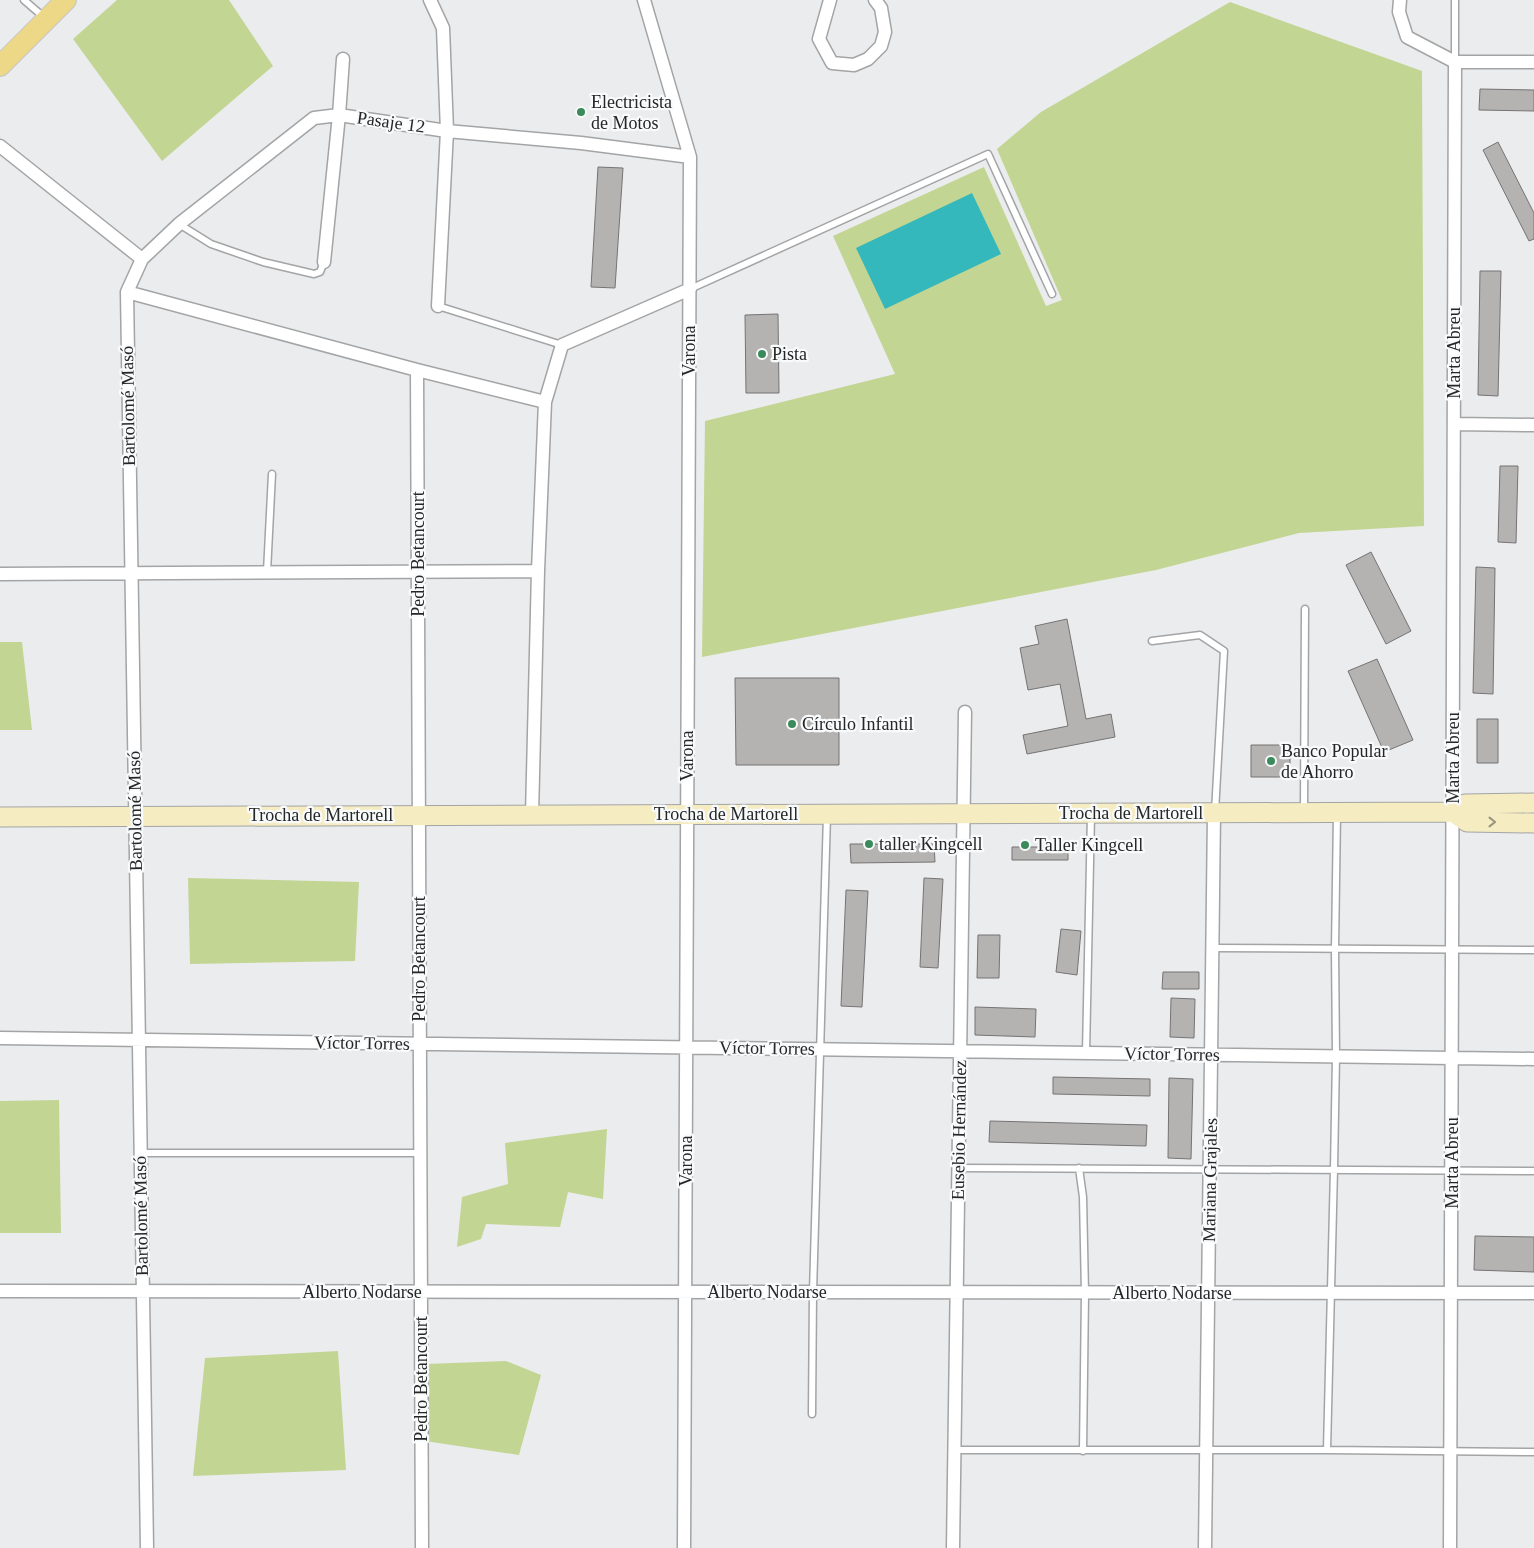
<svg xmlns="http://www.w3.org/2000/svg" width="1534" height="1548" viewBox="0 0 1534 1548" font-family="'Times New Roman',serif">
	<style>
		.green { fill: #c3d593 }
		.water { fill: #34b8bb }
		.building { fill: #b5b3b2; stroke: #757373 }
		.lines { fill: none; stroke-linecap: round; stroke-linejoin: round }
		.lane-casing { stroke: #a3a4a5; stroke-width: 9 }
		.street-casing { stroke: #a3a4a5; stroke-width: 15 }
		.secondary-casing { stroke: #a3a4a5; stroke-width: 21 }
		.primary-casing { stroke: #c6c7c7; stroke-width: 22 }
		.lane { stroke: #fff; stroke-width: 6 }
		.street { stroke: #fff; stroke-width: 12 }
		.secondary { stroke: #f5ecc2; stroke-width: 19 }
		.primary { stroke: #ecd886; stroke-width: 20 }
		.oneway { stroke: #97937c }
		.poi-dot { fill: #3a8a5b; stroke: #f8fafb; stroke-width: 2 }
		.labels { text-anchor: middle; stroke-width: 4.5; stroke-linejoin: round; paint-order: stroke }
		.poi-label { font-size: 18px; fill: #252626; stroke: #f8fafb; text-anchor: start }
		.street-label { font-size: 18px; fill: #252626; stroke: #f8fafb }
	</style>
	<rect width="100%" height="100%" fill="#ebecee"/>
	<path class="green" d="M 117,0 L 229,0 L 273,66 L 162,161 L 73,39 Z
		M 1230,2 L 1422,71 L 1424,526 L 1299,533 L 1156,570 L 702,657 L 705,421 L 895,374 L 833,236 L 984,167 L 1046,306 L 1062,300 L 997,149 L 1041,112 Z
		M 0,642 L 22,642 L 32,730 L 0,730 Z
		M 188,878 L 359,882 L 355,961 L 190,964 Z
		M 59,1100 L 61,1233 L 0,1233 L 0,1101 Z
		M 607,1129 L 603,1199 L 568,1192 L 560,1227 L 486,1224 L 481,1239 L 457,1247 L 462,1197 L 508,1184 L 505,1143 Z
		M 338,1351 L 346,1470 L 193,1476 L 205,1358 Z
		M 506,1361 L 541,1375 L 519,1455 L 425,1441 L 426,1364 Z"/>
	<path class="water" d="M 972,193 L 1001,254 L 885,309 L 856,248 Z"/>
	<path class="building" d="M 1480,89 L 1534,90 L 1534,111 L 1479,110 Z
		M 1498,142 L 1534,213 L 1534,239 L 1529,241 L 1483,150 Z
		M 598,167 L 623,168 L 615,288 L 591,287 Z
		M 1480,271 L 1501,271 L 1498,396 L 1478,395 Z
		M 778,314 L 779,393 L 746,393 L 745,315 Z
		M 1500,466 L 1518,466 L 1516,543 L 1498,542 Z
		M 1371,552 L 1411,631 L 1386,644 L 1346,565 Z
		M 1476,567 L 1495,568 L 1493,694 L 1473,693 Z
		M 1067,619 L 1086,719 L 1111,714 L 1115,737 L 1027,754 L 1023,735 L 1068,726 L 1060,684 L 1028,690 L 1020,648 L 1039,644 L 1035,626 Z
		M 1377,659 L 1413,740 L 1384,752 L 1348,671 Z
		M 735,678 L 839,678 L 839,765 L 736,765 Z
		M 1477,719 L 1498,719 L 1498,763 L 1477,763 Z
		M 1251,745 L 1290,745 L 1290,777 L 1251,777 Z
		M 850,844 L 934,844 L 935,862 L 851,863 Z
		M 1012,847 L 1068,847 L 1068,860 L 1012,860 Z
		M 924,878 L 943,879 L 938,968 L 920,967 Z
		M 846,890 L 868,891 L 862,1007 L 841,1006 Z
		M 1061,929 L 1081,931 L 1077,975 L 1056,972 Z
		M 978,935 L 1000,935 L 999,978 L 977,978 Z
		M 1163,972 L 1199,972 L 1199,989 L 1162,989 Z
		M 1171,998 L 1195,999 L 1194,1038 L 1170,1037 Z
		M 975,1007 L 1036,1009 L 1035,1037 L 975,1035 Z
		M 1053,1077 L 1150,1079 L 1150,1096 L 1053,1094 Z
		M 1169,1078 L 1193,1079 L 1191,1159 L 1168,1158 Z
		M 990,1121 L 1147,1125 L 1146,1146 L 989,1142 Z
		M 1475,1236 L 1534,1237 L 1534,1272 L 1474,1270 Z"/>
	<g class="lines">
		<defs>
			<path id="lane" d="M 24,0 L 46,19
				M 1455,62 L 1455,0
				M 179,224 L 211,244 L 263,262 L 314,274 L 320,272 L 324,262
				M 690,289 L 988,154 L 1052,294
				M 438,306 L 562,345
				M 267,572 L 272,474
				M 1152,641 L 1200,635 L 1224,651 L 1215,812
				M 1304,811 L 1305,609
				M 1213,948 L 1534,950
				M 1086,1053 L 1091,814
				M 140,1153 L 420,1153
				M 959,1168 L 1534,1171
				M 1079,1168 L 1083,1197 L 1085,1293 L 1083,1451
				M 812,1414 L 813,1292 L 827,815
				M 954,1450 L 1327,1450 L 1534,1452
				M 1327,1450 L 1334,1169 L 1336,1056 L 1335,949 L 1337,813"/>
			<path id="street" d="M 430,0 L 443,28 L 447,131 L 438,306
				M 644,0 L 690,157 L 684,1548
				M 830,0 L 819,39 L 832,63 L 854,65 L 868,59 L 881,46 L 885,32 L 881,8 L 875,0
				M 1400,0 L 1399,12 L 1407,37 L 1455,62 L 1534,62
				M 0,146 L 142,259
				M 324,262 L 339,115 L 343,59
				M 127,292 L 417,370 L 545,402
				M 417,370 L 422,1548
				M 1454,424 L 1534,425
				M 0,574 L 538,571
				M 532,815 L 538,571 L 545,402 L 562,345 L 690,289
				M 0,1038 L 1534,1059
				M 0,1291 L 1534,1293
				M 147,1548 L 127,292 L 142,259 L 179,224 L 314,118 L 339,115 L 447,131 L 581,143 L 690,157
				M 953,1548 L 965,712
				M 1205,1548 L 1214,813
				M 1450,1548 L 1455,62"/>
			<path id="secondary" d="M 1453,812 L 1467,822 L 1534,823
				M 0,817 L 1453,812 L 1465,804 L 1534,803"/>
			<path id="primary" d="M 0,66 L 66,0"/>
		</defs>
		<use href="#lane" class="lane-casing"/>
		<use href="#street" class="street-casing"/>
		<use href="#secondary" class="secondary-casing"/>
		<use href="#primary" class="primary-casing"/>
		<use href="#lane" class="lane"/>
		<use href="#street" class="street"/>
		<use href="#secondary" class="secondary"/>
		<use href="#primary" class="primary"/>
	</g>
	<defs><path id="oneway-chevron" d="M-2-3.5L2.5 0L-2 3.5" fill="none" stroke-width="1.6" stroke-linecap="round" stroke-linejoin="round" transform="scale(1.25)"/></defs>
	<use class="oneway" href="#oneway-chevron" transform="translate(1492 822)"/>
	<g class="poi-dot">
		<circle cx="581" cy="112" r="5"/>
		<circle cx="762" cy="354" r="5"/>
		<circle cx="792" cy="724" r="5"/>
		<circle cx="1271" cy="761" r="5"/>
		<circle cx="869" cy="844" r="5"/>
		<circle cx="1025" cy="845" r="5"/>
	</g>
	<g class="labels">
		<g class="poi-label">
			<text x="591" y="108">Electricista<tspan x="591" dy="21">de Motos</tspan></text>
			<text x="772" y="360">Pista</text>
			<text x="802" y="730">Círculo Infantil</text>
			<text x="1281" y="757">Banco Popular<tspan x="1281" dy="21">de Ahorro</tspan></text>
			<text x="879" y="850">taller Kingcell</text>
			<text x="1035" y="851">Taller Kingcell</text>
		</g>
		<g class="street-label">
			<text transform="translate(391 122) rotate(8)" y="6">Pasaje 12</text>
			<text transform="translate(689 351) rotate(-90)" y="6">Varona</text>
			<text transform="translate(1454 353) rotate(-90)" y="6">Marta Abreu</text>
			<text transform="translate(128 406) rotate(-91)" y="6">Bartolomé Masó</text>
			<text transform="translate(418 554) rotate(-90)" y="6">Pedro Betancourt</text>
			<text transform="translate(687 756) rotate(-90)" y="6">Varona</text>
			<text transform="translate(1453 758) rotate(-90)" y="6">Marta Abreu</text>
			<text transform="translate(135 811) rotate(-91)" y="6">Bartolomé Masó</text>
			<text x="1131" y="819">Trocha de Martorell</text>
			<text x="726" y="820">Trocha de Martorell</text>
			<text x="321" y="821">Trocha de Martorell</text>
			<text transform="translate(419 959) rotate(-90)" y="6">Pedro Betancourt</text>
			<text transform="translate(362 1043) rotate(1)" y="6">Víctor Torres</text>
			<text transform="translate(767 1048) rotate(1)" y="6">Víctor Torres</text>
			<text transform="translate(1172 1054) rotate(1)" y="6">Víctor Torres</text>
			<text transform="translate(959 1130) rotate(-89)" y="6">Eusebio Hernández</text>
			<text transform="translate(686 1161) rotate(-90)" y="6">Varona</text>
			<text transform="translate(1452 1163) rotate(-90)" y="6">Marta Abreu</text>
			<text transform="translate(1210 1180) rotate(-89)" y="6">Mariana Grajales</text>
			<text transform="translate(141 1216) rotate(-91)" y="6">Bartolomé Masó</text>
			<text x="362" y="1298">Alberto Nodarse</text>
			<text x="767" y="1298">Alberto Nodarse</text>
			<text x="1172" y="1299">Alberto Nodarse</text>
			<text transform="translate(421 1379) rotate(-90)" y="6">Pedro Betancourt</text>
		</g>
	</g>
</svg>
